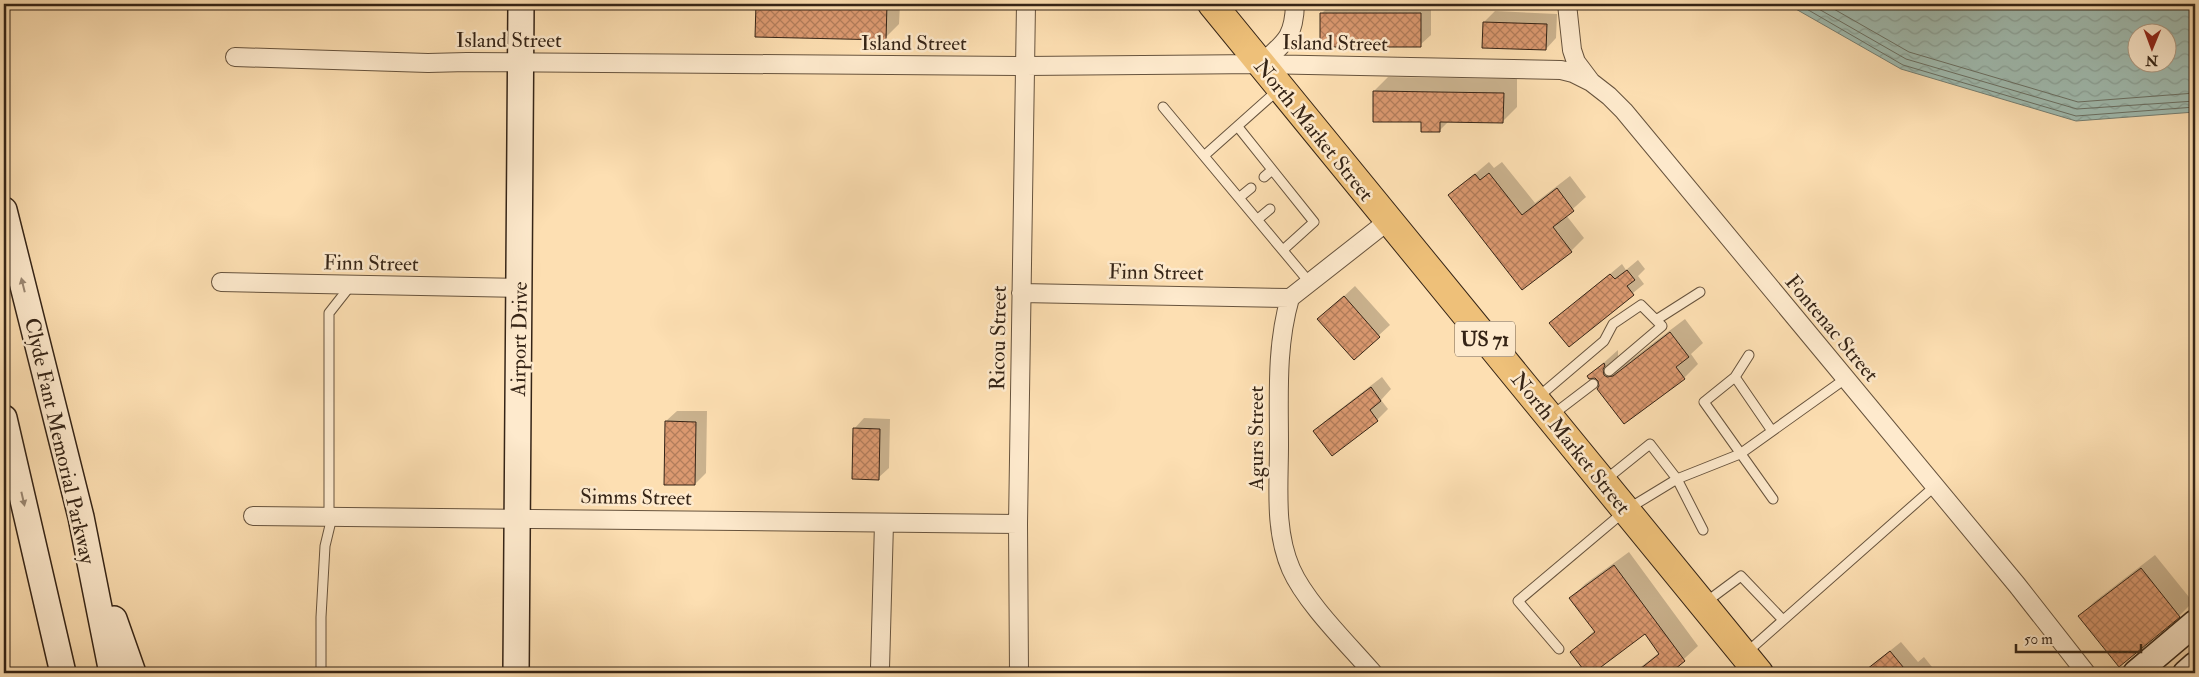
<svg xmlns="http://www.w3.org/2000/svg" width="2199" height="677" viewBox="0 0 2199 677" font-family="'IM FELL Double Pica',serif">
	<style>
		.water { fill: url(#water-waves); stroke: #757f73; fill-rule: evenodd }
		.shadow { fill: #0003 }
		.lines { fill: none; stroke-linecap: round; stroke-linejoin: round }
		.shore { stroke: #6a7064; stroke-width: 1 }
		.building { fill: url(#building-cross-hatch); stroke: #352416 }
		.lane-casing { stroke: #67533d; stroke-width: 11 }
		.street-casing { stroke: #67533d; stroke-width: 20 }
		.secondary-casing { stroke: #352416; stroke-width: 28 }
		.primary-casing { stroke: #352416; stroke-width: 30 }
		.lane { stroke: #feeacd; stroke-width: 9 }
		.street { stroke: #feeacd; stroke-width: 18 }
		.secondary { stroke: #feeacd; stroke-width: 25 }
		.primary { stroke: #eec079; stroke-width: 28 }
		.oneway { fill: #9a8772 }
		.labels { text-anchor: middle; stroke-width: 5; stroke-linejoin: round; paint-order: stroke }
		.shield { fill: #feeacd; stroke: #715f4d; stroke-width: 1 }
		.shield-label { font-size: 20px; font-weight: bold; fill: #352416 }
		.street-label { font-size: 21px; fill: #352416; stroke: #feeacd }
	</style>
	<defs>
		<pattern id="water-waves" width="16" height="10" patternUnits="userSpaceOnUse" patternTransform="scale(1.25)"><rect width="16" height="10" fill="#a0bcb1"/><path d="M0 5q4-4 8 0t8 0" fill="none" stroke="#8aa198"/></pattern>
		<pattern id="building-cross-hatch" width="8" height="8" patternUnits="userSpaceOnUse" patternTransform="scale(1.25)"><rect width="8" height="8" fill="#db9970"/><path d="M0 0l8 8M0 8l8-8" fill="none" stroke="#b27d5b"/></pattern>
	</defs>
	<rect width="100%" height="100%" fill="#fddfb2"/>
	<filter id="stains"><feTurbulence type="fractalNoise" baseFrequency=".004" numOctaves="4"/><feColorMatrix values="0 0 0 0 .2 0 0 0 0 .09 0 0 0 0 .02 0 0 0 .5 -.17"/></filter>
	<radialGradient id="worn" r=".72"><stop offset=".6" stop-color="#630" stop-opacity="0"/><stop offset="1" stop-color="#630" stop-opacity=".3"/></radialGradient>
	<path class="water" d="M 1787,4 L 2195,4 L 2195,112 L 2076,121 L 1901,69 ZM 2136,32 L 2166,32 L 2166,62 L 2136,62 Z"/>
	<path class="shadow" d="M 757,4 L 900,4 L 899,24 L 885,38 L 757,36 Z
		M 1331,4 L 1431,4 L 1431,35 L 1420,45 L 1321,14 Z
		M 1495,11 L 1557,14 L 1556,38 L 1546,49 L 1484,22 Z
		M 1388,77 L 1517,79 L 1517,107 L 1503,121 L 1449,121 L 1439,131 L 1374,91 Z
		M 1489,162 L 1494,168 L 1502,162 L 1535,203 L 1570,176 L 1586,197 L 1566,215 L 1584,238 L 1571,251 L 1523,288 L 1450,195 Z
		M 1638,260 L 1645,269 L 1638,276 L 1644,284 L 1569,345 L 1551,323 L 1622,264 L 1626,270 Z
		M 1355,286 L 1390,325 L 1354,358 L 1330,309 Z
		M 1685,319 L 1703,343 L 1691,354 L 1698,364 L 1684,378 L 1600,386 L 1599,380 L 1595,377 L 1589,376 L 1618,350 L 1618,361 L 1622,364 L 1628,362 Z
		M 1382,377 L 1391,389 L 1381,400 L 1388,409 L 1377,420 L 1315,431 L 1325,421 Z
		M 677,411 L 707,411 L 706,473 L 695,484 L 666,421 Z
		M 864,418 L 890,419 L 889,468 L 878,478 L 854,429 Z
		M 1629,552 L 1698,646 L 1673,669 L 1676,673 L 1633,673 L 1660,652 L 1645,633 L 1590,673 L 1588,673 L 1572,652 L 1595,630 L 1571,598 L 1585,584 Z
		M 2155,555 L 2193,602 L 2179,616 L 2080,616 L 2094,602 Z
		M 1901,642 L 1918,662 L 1924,657 L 1932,667 L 1926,673 L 1862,673 Z"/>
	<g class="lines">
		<path class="shore" d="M 1798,4 L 1903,65 L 2076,116 L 2195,107
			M 1810,4 L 1906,59 L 2077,109 L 2195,101
			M 1825,4 L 1909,52 L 2078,102 L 2195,93"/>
	</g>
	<path class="building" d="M 756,4 L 887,4 L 886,40 L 755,37 Z
		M 1320,13 L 1421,13 L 1421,47 L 1320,47 Z
		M 1483,22 L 1547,24 L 1546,50 L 1482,48 Z
		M 1373,91 L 1504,93 L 1503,123 L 1440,122 L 1440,132 L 1421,132 L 1421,122 L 1373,122 Z
		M 1489,173 L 1522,215 L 1557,188 L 1574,211 L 1553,227 L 1572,252 L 1522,290 L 1448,195 L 1475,174 L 1480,180 Z
		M 1627,270 L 1635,280 L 1627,286 L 1634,295 L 1569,347 L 1549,323 L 1610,274 L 1615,279 Z
		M 1344,296 L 1380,337 L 1354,360 L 1317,319 Z
		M 1670,332 L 1689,357 L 1676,367 L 1685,379 L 1624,424 L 1597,389 L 1599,386 L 1598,381 L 1595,378 L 1589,379 L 1587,376 L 1604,363 L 1605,366 L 1603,369 L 1604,375 L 1607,377 L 1613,376 Z
		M 1371,387 L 1381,401 L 1370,410 L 1378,421 L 1332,456 L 1313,431 Z
		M 665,421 L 696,422 L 695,485 L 664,485 Z
		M 853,428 L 880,429 L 879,480 L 852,479 Z
		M 1614,565 L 1685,661 L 1670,673 L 1635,673 L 1659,654 L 1645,634 L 1593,673 L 1586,673 L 1570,652 L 1595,632 L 1569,598 Z
		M 2141,568 L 2180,617 L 2119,667 L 2078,616 Z
		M 1890,651 L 1908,673 L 1862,673 Z"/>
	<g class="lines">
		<defs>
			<path id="lane" d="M 1163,107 L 1310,283
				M 1238,127 L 1314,222 L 1283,250
				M 1205,155 L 1278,90
				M 1264,177 L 1272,170
				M 1240,197 L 1251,188
				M 1258,219 L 1270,209
				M 1609,371 L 1662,326 L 1656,320
				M 1735,377 L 1749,355
				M 1537,398 L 1604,341 L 1613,324 L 1641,305 L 1656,320 L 1700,292
				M 1551,416 L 1593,384
				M 1772,431 L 1735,377 L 1704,402 L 1773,499
				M 1604,481 L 1650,444 L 1677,479 L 1703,530
				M 329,517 L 329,313 L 351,285
				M 1706,602 L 1741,576 L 1783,620
				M 1559,649 L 1518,601 L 1626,510 L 1677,479 L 1740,454 L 1845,379
				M 1746,653 L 1935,486
				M 321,673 L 321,617 L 325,546 L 332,517"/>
			<path id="street" d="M 1567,4 L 1572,50 L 1576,62 L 1591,82 L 1609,96 L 1624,111 L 2017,585 L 2086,673
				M 235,57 L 428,63 L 467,62 L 1025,66 L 1261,64 L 1561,70 L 1573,73 L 1591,82
				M 1261,64 C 1285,42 1294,38 1295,4
				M 221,282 L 520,288
				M 1021,293 L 1290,298
				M 253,516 L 1018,524
				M 880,668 L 884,523
				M 1019,673 L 1018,524 L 1026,4
				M 1373,673 C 1348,644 1306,603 1291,569 C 1274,530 1279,486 1279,445 C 1279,395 1276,346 1290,298 L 1388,221"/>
			<path id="secondary" d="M 4,210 L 81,517 L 112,673
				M 4,418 L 63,673
				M 114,619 L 133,673
				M 516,673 L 521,4
				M 2136,673 L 2195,623
				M 2186,673 L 2195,665"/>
			<path id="primary" d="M 1212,4 L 1759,673"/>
		</defs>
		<use href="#lane" class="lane-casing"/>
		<use href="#street" class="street-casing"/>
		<use href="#secondary" class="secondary-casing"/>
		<use href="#primary" class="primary-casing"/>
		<use href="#lane" class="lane"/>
		<use href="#street" class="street"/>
		<use href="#secondary" class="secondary"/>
		<use href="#primary" class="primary"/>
	</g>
	<defs><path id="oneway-solid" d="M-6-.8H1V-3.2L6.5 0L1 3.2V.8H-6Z" transform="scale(1.25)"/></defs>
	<g class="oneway">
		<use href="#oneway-solid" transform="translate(23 285) rotate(-104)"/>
		<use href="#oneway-solid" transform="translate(23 499) rotate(77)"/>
	</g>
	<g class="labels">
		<rect class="shield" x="1455" y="321.5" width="60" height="35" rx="4"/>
		<g class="shield-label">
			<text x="1485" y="346">US 71</text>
		</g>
		<g class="street-label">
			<text x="509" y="47">Island Street</text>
			<text x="914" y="50">Island Street</text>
			<text transform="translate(1335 43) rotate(1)" y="7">Island Street</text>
			<text transform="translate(1314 130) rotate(51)" y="7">North Market Street</text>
			<text transform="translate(371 263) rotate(1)" y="7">Finn Street</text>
			<text transform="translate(1156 272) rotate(1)" y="7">Finn Street</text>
			<text transform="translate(1832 328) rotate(50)" y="7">Fontenac Street</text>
			<text transform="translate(998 338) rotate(-89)" y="7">Ricou Street</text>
			<text transform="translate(519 339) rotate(-89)" y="7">Airport Drive</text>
			<text transform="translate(1256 438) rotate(-90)" y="7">Agurs Street</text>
			<text transform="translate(60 441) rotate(77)" y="7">Clyde Fant Memorial Parkway</text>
			<text transform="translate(1571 443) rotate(51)" y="7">North Market Street</text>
			<text transform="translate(636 497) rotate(1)" y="7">Simms Street</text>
		</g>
	</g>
	<rect width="2199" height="677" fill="none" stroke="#fddfb2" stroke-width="20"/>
	<rect x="5" y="5" width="2189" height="667" fill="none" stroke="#352416" stroke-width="2.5"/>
	<rect x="10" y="10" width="2179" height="657" fill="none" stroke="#352416"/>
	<g transform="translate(2152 48) rotate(181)"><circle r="24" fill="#feeacd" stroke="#ae9b84"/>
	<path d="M0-4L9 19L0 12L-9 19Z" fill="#8f2418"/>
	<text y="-8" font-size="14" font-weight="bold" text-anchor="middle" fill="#352416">N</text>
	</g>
	<path d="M2016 644v8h125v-8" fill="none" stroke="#352416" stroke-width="2.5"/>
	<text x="2024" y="644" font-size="15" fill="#352416" stroke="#feeacd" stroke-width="4" paint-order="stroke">50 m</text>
	<rect width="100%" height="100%" filter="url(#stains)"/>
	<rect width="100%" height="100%" fill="url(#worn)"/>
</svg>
